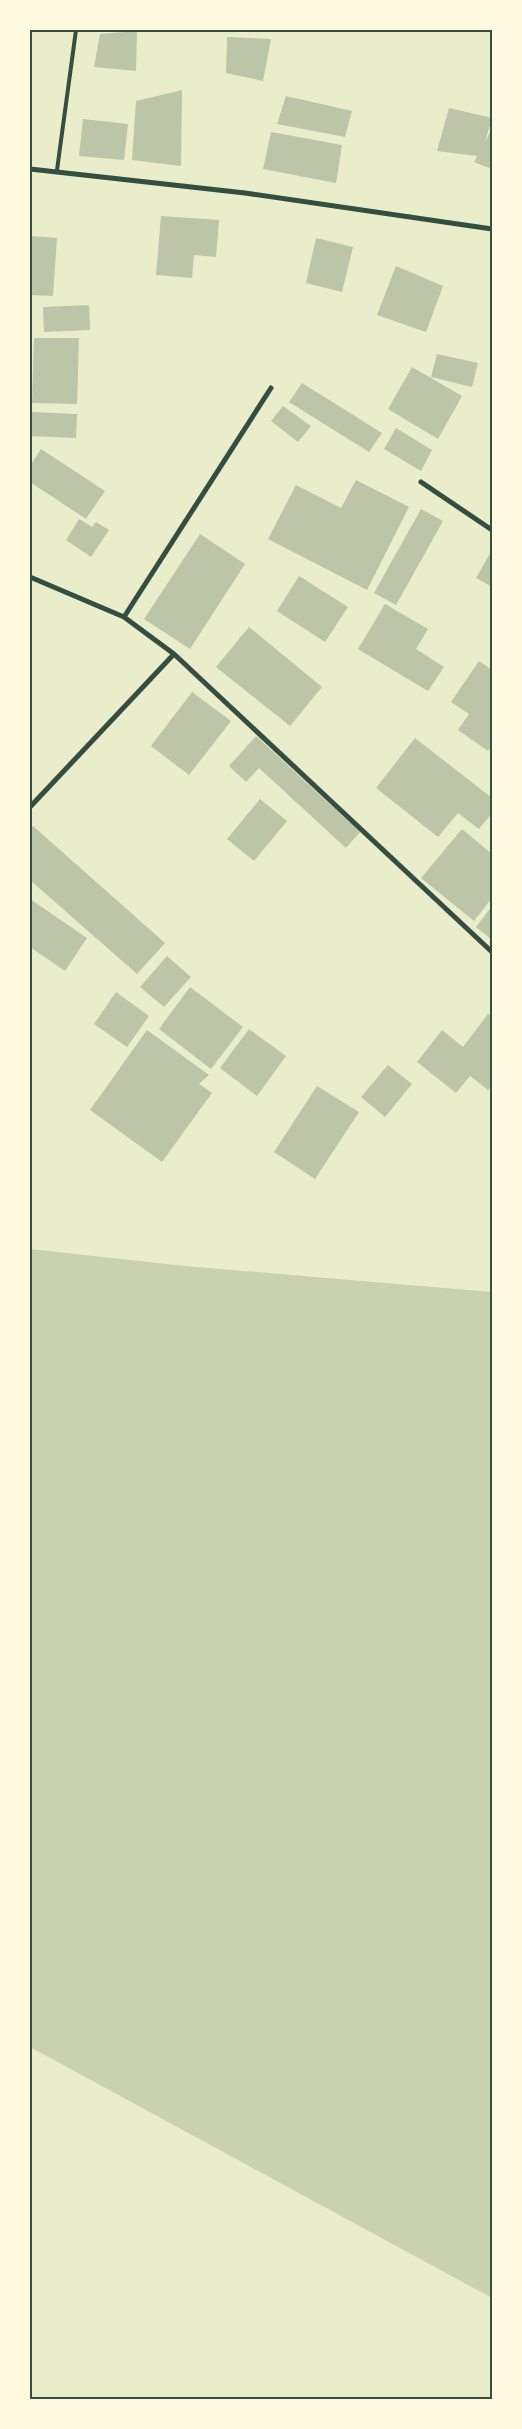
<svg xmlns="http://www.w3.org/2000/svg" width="522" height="2429" viewBox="0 0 522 2429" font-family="'Open Sans',sans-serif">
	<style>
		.green { fill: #cad2ad }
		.building { fill: #bcc5a7 }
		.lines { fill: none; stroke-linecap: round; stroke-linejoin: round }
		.service { stroke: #344e41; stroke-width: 4 }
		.minor { stroke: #344e41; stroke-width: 5 }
		.neatline { fill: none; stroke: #344e41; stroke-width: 2 }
	</style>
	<rect width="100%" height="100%" fill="#e9edc9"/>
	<path class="green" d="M 30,1249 L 185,1266 L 492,1292 L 492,2298 L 30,2047 Z"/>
	<path class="building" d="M 137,31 L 136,71 L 94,67 L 100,34 Z
		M 227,37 L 271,39 L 263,81 L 226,73 Z
		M 182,90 L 181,166 L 132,160 L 136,101 Z
		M 286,96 L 352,111 L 345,137 L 277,124 Z
		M 449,108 L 492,118 L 485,142 L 490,132 L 492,132 L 492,169 L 474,162 L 477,156 L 437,151 Z
		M 83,119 L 128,124 L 124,160 L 79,156 Z
		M 271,132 L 342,145 L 336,183 L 263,169 Z
		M 161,216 L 219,220 L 216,257 L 194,255 L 192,278 L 156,275 Z
		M 30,236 L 57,238 L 53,296 L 30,295 Z
		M 316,238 L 353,247 L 342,292 L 306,283 Z
		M 396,266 L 443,286 L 426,332 L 377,315 Z
		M 89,305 L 90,330 L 44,332 L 43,307 Z
		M 34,338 L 79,338 L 77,404 L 32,403 Z
		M 437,354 L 478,363 L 472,387 L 431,377 Z
		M 412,367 L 462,396 L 438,439 L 388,409 Z
		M 302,383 L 382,433 L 369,452 L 289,402 Z
		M 283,406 L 311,426 L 298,442 L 271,421 Z
		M 31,412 L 77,414 L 76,438 L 30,436 Z
		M 396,428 L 432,450 L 421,471 L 384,449 Z
		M 41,449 L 105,491 L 86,519 L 30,482 L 30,466 Z
		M 356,480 L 409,507 L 367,590 L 268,539 L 296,485 L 341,508 Z
		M 421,509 L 443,521 L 396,605 L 374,593 Z
		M 79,519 L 92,527 L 96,522 L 109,530 L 91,557 L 66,540 Z
		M 200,534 L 245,564 L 190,649 L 144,619 Z
		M 492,550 L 492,587 L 476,578 Z
		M 299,576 L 348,607 L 325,642 L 277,611 Z
		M 385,604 L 428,629 L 416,649 L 444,667 L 428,691 L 358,649 Z
		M 249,627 L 322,687 L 290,726 L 216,667 Z
		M 479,661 L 492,670 L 492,745 L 488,751 L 458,730 L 469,714 L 451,702 Z
		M 192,692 L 231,721 L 189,775 L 151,746 Z
		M 256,736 L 360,832 L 346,848 L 259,768 L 246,782 L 229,766 Z
		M 415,738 L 492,798 L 492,813 L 479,829 L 458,813 L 438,837 L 376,788 Z
		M 260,799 L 287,821 L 254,861 L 227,839 Z
		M 33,826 L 165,943 L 137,974 L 30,880 L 30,829 Z
		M 462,829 L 492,854 L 492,898 L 474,921 L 421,878 Z
		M 30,899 L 87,938 L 65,971 L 30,947 Z
		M 492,906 L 492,940 L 476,927 Z
		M 167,956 L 191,977 L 164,1007 L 140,987 Z
		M 190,987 L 243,1027 L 211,1069 L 159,1029 Z
		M 116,992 L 149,1016 L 127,1047 L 94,1024 Z
		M 488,1014 L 492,1017 L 492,1085 L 488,1090 L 470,1076 L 456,1093 L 417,1062 L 442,1030 L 463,1047 Z
		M 249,1029 L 286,1056 L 257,1096 L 220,1068 Z
		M 147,1030 L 209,1075 L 199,1084 L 212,1093 L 162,1162 L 90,1110 Z
		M 388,1065 L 412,1084 L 385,1117 L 361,1097 Z
		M 317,1086 L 359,1112 L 315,1179 L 274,1152 Z"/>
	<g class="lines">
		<path class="service" d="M 57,170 L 76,30"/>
		<path class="minor" d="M 30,169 L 245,193 L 492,229
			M 421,482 L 492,530
			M 30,577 L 124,617 L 174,654 L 492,952
			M 124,617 L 271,388
			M 30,807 L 174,654"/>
	</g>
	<rect width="522" height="2429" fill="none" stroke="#fefae0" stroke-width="62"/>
	<rect x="31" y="31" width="460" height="2367" class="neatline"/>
</svg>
